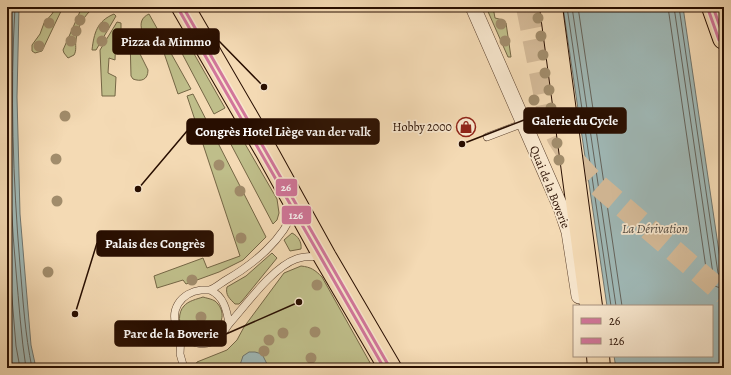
<svg xmlns="http://www.w3.org/2000/svg" width="731" height="375" viewBox="0 0 731 375" font-family="Alegreya,serif">
	<style>
		.green { fill: #bfbe8a; stroke: #746645 }
		.water { fill: #9fb8b6; stroke: #6f746d }
		.lines { fill: none; stroke-linecap: round; stroke-linejoin: round }
		.shore { stroke: #64635b; stroke-width: 1 }
		.primary-tunnel { stroke: #d5bb99; stroke-width: 22; stroke-dasharray: 22 11; stroke-linecap: butt }
		.service-casing { stroke: #5b412d; stroke-width: 8 }
		.minor-casing { stroke: #5b412d; stroke-width: 16 }
		.primary-casing { stroke: #280e00; stroke-width: 24 }
		.service { stroke: #f8e7ce; stroke-width: 7 }
		.minor { stroke: #f8e7ce; stroke-width: 15 }
		.primary { stroke: #f4dab4; stroke-width: 22 }
		.bus-1-casing { stroke: #f8e7ce; stroke-width: 6 }
		.bus-2-casing { stroke: #f8e7ce; stroke-width: 6 }
		.bus-1 { stroke: #d2769b; stroke-width: 3 }
		.bus-2 { stroke: #d2769b; stroke-width: 3 }
		.tree { fill: #a18c6b }
		.labels { text-anchor: middle; stroke-width: 3.5; stroke-linejoin: round; paint-order: stroke }
		.poi-label { font-size: 12px; fill: #280e00; stroke: #f8e7ce; text-anchor: end }
		.street-label { font-size: 12px; fill: #280e00; stroke: #f8e7ce }
		.water-label { font-size: 13px; font-style: italic; fill: #524a40; stroke: #f8e7ce }
		.leader { fill: none; stroke: #280e00; stroke-width: 1.5 }
		.callout-dot { fill: #280e00; stroke: #f8e7ce; stroke-width: 1.5 }
		.callout { fill: #280e00; stroke: #280e00; stroke-width: 1.5 }
		.callout-label { font-size: 13px; text-anchor: middle; font-weight: bold; fill: #fff }
		.line-badge { stroke: #f8e7ce; stroke-width: 1.5 }
		.badge-label { font-size: 11px; text-anchor: middle; font-weight: bold; fill: #fff }
	</style>
	<rect width="100%" height="100%" fill="#f4dab4"/>
	<filter id="stains"><feTurbulence type="fractalNoise" baseFrequency=".005" numOctaves="4"/><feColorMatrix values="0 0 0 0 .2 0 0 0 0 .09 0 0 0 0 .02 0 0 0 .5 -.17"/></filter>
	<radialGradient id="worn" r=".72"><stop offset=".6" stop-color="#630" stop-opacity="0"/><stop offset="1" stop-color="#630" stop-opacity=".3"/></radialGradient>
	<path class="green" d="M 56,7 L 63,7 L 42,51 L 35,53 L 32,51 L 32,45 L 40,34 L 44,23 L 52,14 Z
		M 82,7 L 94,7 C 84,16 77,27 76,40 C 75,45 77,50 74,55 L 68,58 L 64,53 L 63,50 Z
		M 486,7 L 493,7 L 495,18 L 503,20 L 506,23 L 511,57 L 508,57 Z
		M 114,14 L 116,16 L 96,50 L 92,50 C 94,33 97,21 114,14 Z
		M 149,14 L 191,89 L 178,94 L 164,53 L 152,48 C 145,39 133,21 149,14 Z
		M 117,22 L 121,23 L 121,31 L 116,32 L 115,60 L 109,58 L 108,73 L 116,77 L 115,96 L 102,96 L 100,50 Z
		M 177,35 L 182,35 L 185,38 L 225,108 L 214,114 L 176,42 Z
		M 130,38 L 132,38 L 148,70 C 148,80 141,82 133,79 L 131,76 Z
		M 193,94 L 266,237 L 243,260 L 219,272 L 186,284 L 183,280 L 157,288 L 154,276 L 203,258 L 207,268 L 240,256 L 187,96 Z
		M 237,130 L 277,199 L 279,213 L 277,220 L 273,224 L 226,135 Z
		M 292,233 C 298,236 302,242 301,249 L 290,251 L 284,240 Z
		M 272,253 L 277,258 L 242,301 L 239,304 L 235,304 C 230,299 225,295 227,287 L 246,276 Z
		M 301,266 C 311,267 315,270 322,277 L 373,368 L 194,368 L 197,362 L 227,350 L 237,340 L 244,327 L 284,273 Z
		M 203,297 C 206,298 212,299 215,301 C 236,319 206,350 184,331 C 178,325 178,312 184,306 C 188,301 197,299 203,297 Z"/>
	<path class="water" d="M 7,7 L 19,7 L 17,97 L 20,214 L 31,345 L 36,368 L 7,368 Z
		M 563,7 L 683,7 L 724,286 L 724,368 L 616,368 L 614,356 L 712,356 L 712,306 L 607,306 Z
		M 249,352 L 255,352 L 262,354 L 269,368 L 241,368 L 240,365 L 243,356 Z"/>
	<g class="lines">
		<path class="shore" d="M 10,7 C 7,95 8,183 16,271 C 19,304 21,336 26,368
			M 15,7 C 10,93 13,180 20,265 C 23,300 25,334 32,368
			M 567,7 L 611,306
			M 572,7 L 616,306
			M 578,7 L 622,306
			M 668,7 L 707,275 C 710,284 715,288 724,288
			M 674,7 L 713,274 L 717,280 L 724,282
			M 679,7 L 718,273 L 720,276 L 724,277
			M 7,238 L 16,346 L 20,368"/>
		<path class="primary-tunnel" d="M 527,7 L 549,117 L 558,138 L 569,155 L 592,180 L 724,294"/>
		<defs>
			<path id="service" d="M 487,137 L 524,123
				M 210,290 C 224,296 227,311 229,324 C 226,329 222,334 218,338 C 196,356 164,328 178,304 C 183,296 192,291 201,290 C 204,290 207,290 210,290 C 215,288 221,283 226,280 C 252,265 284,240 294,209
				M 229,324 C 246,305 273,267 296,259 C 304,256 313,256 321,257
				M 181,335 L 180,354 L 184,368"/>
			<path id="minor" d="M 473,7 L 561,208 L 569,232 L 579,296"/>
			<path id="primary" d="M 183,7 L 267,152 L 325,257 L 390,368
				M 551,7 L 591,306
				M 713,7 L 724,38
				M 598,356 L 599,368"/>
		</defs>
		<use href="#service" class="service-casing"/>
		<use href="#minor" class="minor-casing"/>
		<use href="#primary" class="primary-casing"/>
		<use href="#service" class="service"/>
		<use href="#minor" class="minor"/>
		<use href="#primary" class="primary"/>
		<defs>
			<path id="bus-1" d="M 183,7 C 253,127 320,248 390,368
				M 713,7 L 724,38"/>
			<path id="bus-2" d="M 708,9 L 719,40
				M 179,10 C 248,129 315,249 384,368"/>
		</defs>
		<use href="#bus-1" class="bus-1-casing"/>
		<use href="#bus-2" class="bus-2-casing"/>
		<use href="#bus-1" class="bus-1"/>
		<use href="#bus-2" class="bus-2"/>
	</g>
	<g class="tree">
		<circle cx="538" cy="18" r="5.5"/>
		<circle cx="80" cy="20" r="5.5"/>
		<circle cx="49" cy="23" r="5.5"/>
		<circle cx="501" cy="24" r="5.5"/>
		<circle cx="104" cy="27" r="5.5"/>
		<circle cx="76" cy="31" r="5.5"/>
		<circle cx="541" cy="36" r="5.5"/>
		<circle cx="71" cy="41" r="5.5"/>
		<circle cx="102" cy="41" r="5.5"/>
		<circle cx="505" cy="41" r="5.5"/>
		<circle cx="39" cy="46" r="5.5"/>
		<circle cx="543" cy="55" r="5.5"/>
		<circle cx="545" cy="73" r="5.5"/>
		<circle cx="549" cy="90" r="5.5"/>
		<circle cx="534" cy="100" r="5.5"/>
		<circle cx="551" cy="108" r="5.5"/>
		<circle cx="65" cy="116" r="5.5"/>
		<circle cx="557" cy="143" r="5.5"/>
		<circle cx="56" cy="159" r="5.5"/>
		<circle cx="559" cy="160" r="5.5"/>
		<circle cx="219" cy="165" r="5.5"/>
		<circle cx="240" cy="191" r="5.5"/>
		<circle cx="57" cy="201" r="5.5"/>
		<circle cx="241" cy="238" r="5.5"/>
		<circle cx="48" cy="272" r="5.5"/>
		<circle cx="192" cy="280" r="5.5"/>
		<circle cx="317" cy="285" r="5.5"/>
		<circle cx="201" cy="317" r="5.5"/>
		<circle cx="315" cy="332" r="5.5"/>
		<circle cx="283" cy="333" r="5.5"/>
		<circle cx="269" cy="340" r="5.5"/>
		<circle cx="264" cy="351" r="5.5"/>
		<circle cx="311" cy="358" r="5.5"/>
	</g>
	<defs>
		<symbol id="shop-ring" viewBox="-11 -11 22 22"><circle r="9.5" fill="#f8e7ce" stroke="#8f2418" stroke-width="1.5"/><path d="M-5-2.5h2.3a2.7 3.5 0 0 1 5.4 0H5L5.5 6h-11ZM-1.5-2.5h3a1.5 2.3 0 0 0-3 0Z" fill="#8f2418"/></symbol>
	</defs>
	<g fill-rule="evenodd">
		<use href="#shop-ring" x="455" y="116" width="22" height="22"/>
	</g>
	<g class="labels">
		<g class="poi-label">
			<text x="452" y="131">Hobby 2000</text>
		</g>
		<g class="street-label">
			<text transform="translate(550 187) rotate(68)" y="4">Quai de la Boverie</text>
		</g>
		<g class="water-label">
			<text x="655" y="233">La Dérivation</text>
		</g>
	</g>
	<path class="leader" d="M264 87L219 41M462 144L524 120M138 189L187 131M75 314L97 243M299 302L226 334"/>
	<g class="callout-dot">
		<circle cx="264" cy="87" r="4"/>
		<circle cx="462" cy="144" r="4"/>
		<circle cx="138" cy="189" r="4"/>
		<circle cx="75" cy="314" r="4"/>
		<circle cx="299" cy="302" r="4"/>
	</g>
	<g class="callout">
		<rect x="113" y="29" width="106" height="25" rx="4"/>
		<rect x="524" y="108" width="102" height="25" rx="4"/>
		<rect x="187" y="119" width="192" height="25" rx="4"/>
		<rect x="97" y="231" width="116" height="25" rx="4"/>
		<rect x="115" y="321" width="111" height="25" rx="4"/>
	</g>
	<g class="callout-label">
		<text x="166" y="46">Pizza da Mimmo</text>
		<text x="575" y="125">Galerie du Cycle</text>
		<text x="283" y="136">Congrès Hotel Liège van der valk</text>
		<text x="155" y="248">Palais des Congrès</text>
		<text x="171" y="338">Parc de la Boverie</text>
	</g>
	<g class="line-badge">
		<rect x="275" y="178" width="23" height="19" rx="4" fill="#d2769b"/>
		<rect x="281" y="205" width="31" height="20" rx="4" fill="#d2769b"/>
	</g>
	<g class="badge-label">
		<text x="286" y="191">26</text>
		<text x="296" y="219">126</text>
	</g>
	<rect width="731" height="375" fill="none" stroke="#f4dab4" stroke-width="24"/>
	<rect x="8" y="8" width="715" height="359" fill="none" stroke="#280e00" stroke-width="2"/>
	<rect x="12" y="12" width="707" height="351" fill="none" stroke="#280e00"/>
	<rect x="573" y="305" width="140" height="52" fill="#f8e7ce" stroke="#a5907c"/>
	<rect x="581" y="318" width="20" height="6" fill="#d2769b" stroke="#a5907c"/>
	<text x="609" y="325" font-size="12" fill="#280e00">26</text>
	<rect x="581" y="338" width="20" height="6" fill="#d2769b" stroke="#a5907c"/>
	<text x="609" y="345" font-size="12" fill="#280e00">126</text>
	<rect width="100%" height="100%" filter="url(#stains)"/>
	<rect width="100%" height="100%" fill="url(#worn)"/>
</svg>
